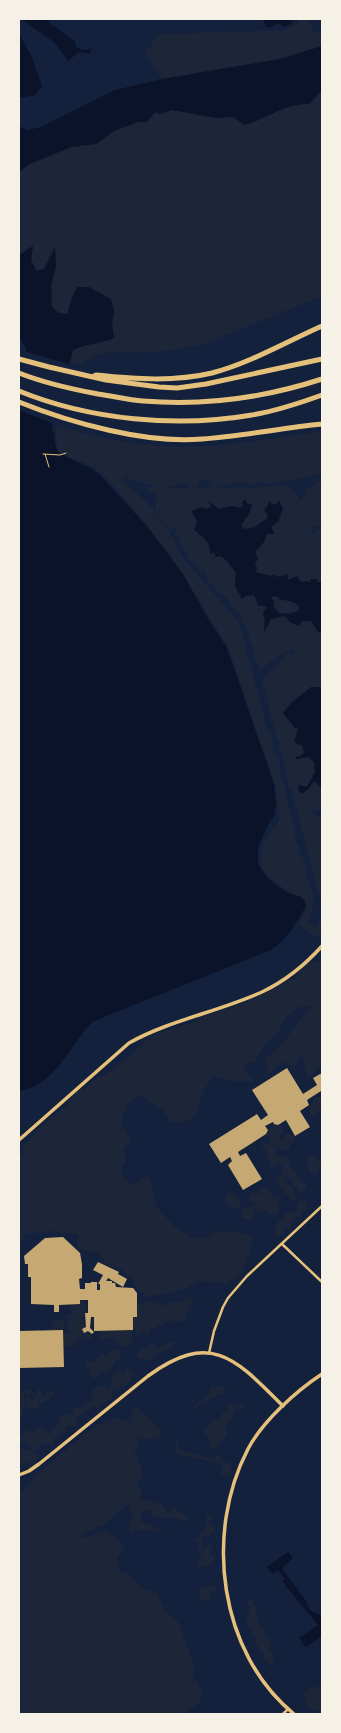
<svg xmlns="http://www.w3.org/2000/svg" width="341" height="1733" viewBox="0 0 341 1733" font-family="Overpass,sans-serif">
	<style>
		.green { fill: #1d2539; fill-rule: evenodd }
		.water { fill: #0b132b; fill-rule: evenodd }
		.pier { fill: #14213d }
		.building { fill: #c6a872 }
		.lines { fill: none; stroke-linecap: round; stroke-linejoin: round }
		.path { stroke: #e5c07b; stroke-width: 1 }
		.minor { stroke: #e5c07b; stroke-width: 2.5 }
		.tertiary { stroke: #e5c07b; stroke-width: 3.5 }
		.motorway { stroke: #e5c07b; stroke-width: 5 }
	</style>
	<rect width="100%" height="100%" fill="#14213d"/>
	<path class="green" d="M 298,19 L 309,19 L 313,31 L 322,34 L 322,46 L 280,59 L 162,79 L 145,54 L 158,34 L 284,30 L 298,24 Z
		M 322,90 L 322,296 L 204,344 L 159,352 L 102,353 L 87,360 L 82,365 L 70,362 L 73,350 C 87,343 101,344 114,338 L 112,324 L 114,312 L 111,299 L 89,287 L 72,297 L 67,315 L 59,313 L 52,307 L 51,285 L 56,266 L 55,248 L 44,269 L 36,271 L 31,260 L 33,246 L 19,255 L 19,172 L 30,164 L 71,147 L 96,144 L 114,131 L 138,122 L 147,122 L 155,112 L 160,114 L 172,110 L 216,118 L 233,117 L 240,121 L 258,121 L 275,111 L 301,104 L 309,104 Z
		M 57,426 C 90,435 124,443 158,446 C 213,450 268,439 322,431 L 322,473 L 302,478 L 262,484 L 263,481 L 255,485 L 247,484 L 245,481 L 217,487 C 232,489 266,488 281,484 L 280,485 L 288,486 L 299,497 L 289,517 L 294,507 L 305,495 L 305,490 L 314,485 L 317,480 L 322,483 L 322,524 L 319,524 L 318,527 L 313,526 L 310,531 L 314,534 L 317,529 L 319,529 L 320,527 L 322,527 L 322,582 C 310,583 299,582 288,580 L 287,574 L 276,577 L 274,574 L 271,576 L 255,572 L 255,564 L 258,559 L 255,552 L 267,534 L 272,531 L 271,527 L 280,517 L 281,512 L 276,504 L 272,504 L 269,501 L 269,504 L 265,508 L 268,517 C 259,523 254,529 244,530 L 241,527 L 251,505 L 246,503 C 241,510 238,506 230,507 C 227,507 223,508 219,509 L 209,502 L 212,506 L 204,509 L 202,507 L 192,511 L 197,522 L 199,535 C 211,540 206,546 211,554 L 214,552 L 227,561 L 236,573 L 235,586 L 242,599 L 246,596 L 255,595 L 267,607 L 263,628 L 264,631 L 271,619 L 285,616 L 290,622 L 311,621 L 319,633 L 322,631 L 322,643 L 319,646 L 322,645 L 322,687 L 318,688 L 287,708 L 283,713 L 294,727 L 298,729 L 304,753 L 300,756 L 308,757 L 314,762 L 315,772 L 307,787 L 299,785 L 308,789 L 314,781 L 322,788 L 322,805 L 320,810 L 311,811 L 318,817 L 322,818 L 322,900 L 317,892 L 311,866 L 311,858 L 307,854 C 308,839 297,826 299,812 L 295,806 L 295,801 L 292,796 L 292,791 L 288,785 L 283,756 L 279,751 L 280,744 L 276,737 L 274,722 L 271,718 L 267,699 L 264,696 L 266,691 L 262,682 C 266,674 269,672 276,667 C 282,662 282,652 293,655 L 296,650 C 281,650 272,663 260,669 L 254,657 L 255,654 L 253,652 L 252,644 L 249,641 L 249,635 L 247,632 L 247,627 L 242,624 L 241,614 L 235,611 L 223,594 L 220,595 L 211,583 L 208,582 L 204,569 L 201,573 L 198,570 L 199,564 L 196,565 L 188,559 L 188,555 L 179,543 L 180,535 L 174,536 L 177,529 L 175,526 L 171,530 L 160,518 L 156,510 L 156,493 L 150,493 L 148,490 L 149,487 L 156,486 L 128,479 L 128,476 L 122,478 L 121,480 L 137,493 L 153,509 L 168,530 L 185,560 L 238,621 L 247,647 L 246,654 L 252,666 L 252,672 L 264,716 L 264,722 L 271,735 L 274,753 L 279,757 L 281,780 L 285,784 L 287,802 L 295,826 L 295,840 L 299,847 L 299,853 C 306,860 305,869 307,878 C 307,880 309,882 310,884 C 315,897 314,908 308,922 L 316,927 L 322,918 L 322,932 L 317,938 L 299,925 L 307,907 L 304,899 C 259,875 245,866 279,820 L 275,784 L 228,647 L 169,553 L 110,482 L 92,466 L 62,455 L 58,450 L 56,440 ZM 207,478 L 210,479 L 210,484 L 215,487 L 204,487 L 201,489 L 194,487 L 170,489 L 166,486 L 158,486 L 173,486 L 179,483 L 185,483 L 190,487 L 197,487 L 199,482 Z
		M 275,596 L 279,598 L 279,600 C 288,600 293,601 299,606 L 298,611 L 288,614 L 278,613 L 274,607 L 271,597 Z
		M 322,961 L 322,1063 L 308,1080 L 302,1056 L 294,1067 L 283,1062 L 269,1074 L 265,1060 L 285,1040 L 311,1006 L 299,1007 L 287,1016 L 276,1035 L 263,1047 L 256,1060 L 243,1065 L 247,1075 L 255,1081 L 229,1081 L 212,1076 L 204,1090 L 195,1116 L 184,1123 L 171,1122 L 163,1110 L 139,1095 L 127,1104 L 121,1123 L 131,1142 L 123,1148 L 126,1160 L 121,1170 L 130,1185 L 149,1176 L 157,1208 L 173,1225 L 194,1239 L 208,1237 L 219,1231 L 238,1232 L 252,1237 L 251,1250 L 241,1274 L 226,1284 L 211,1281 L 198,1281 L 187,1288 L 168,1294 L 147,1296 L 138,1290 L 130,1277 L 118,1267 L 108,1266 L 100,1254 L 77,1248 L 78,1235 L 53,1231 L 27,1234 L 19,1243 L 19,1157 L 23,1155 L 23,1145 C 30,1140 34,1135 39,1129 C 47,1120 58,1112 69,1105 L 73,1091 L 84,1090 L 92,1081 L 103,1076 L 124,1061 L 146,1040 L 157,1033 L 192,1023 L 203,1016 L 246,1002 L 268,991 L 283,976 L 294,980 L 304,963 Z
		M 314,1097 L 322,1097 L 322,1110 L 321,1106 L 319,1107 L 321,1108 L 319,1113 L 316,1113 L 314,1116 L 310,1115 L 309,1106 L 312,1104 Z
		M 272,1124 L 283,1126 L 282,1128 L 284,1131 L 279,1137 L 280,1141 L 282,1140 L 284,1135 L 287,1135 L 289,1133 L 295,1136 L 295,1139 L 293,1140 L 293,1142 L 290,1145 L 290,1148 L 284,1151 L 281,1150 L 276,1144 L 277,1156 L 281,1158 L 283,1156 L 289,1157 L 290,1160 L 289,1167 L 295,1170 L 297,1176 L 300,1177 L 301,1183 L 305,1183 L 307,1186 L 302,1194 L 298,1191 L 297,1188 L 293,1186 L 290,1181 L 285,1179 L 286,1183 L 293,1188 L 296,1195 L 298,1196 L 292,1202 L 290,1200 L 290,1196 L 284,1193 L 284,1189 L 282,1190 L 279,1187 L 279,1183 L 276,1182 L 275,1178 L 283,1174 L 282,1171 L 283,1167 L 278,1163 L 277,1165 L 271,1167 L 269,1163 L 268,1155 L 265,1154 L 267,1151 L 263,1148 L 263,1145 L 260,1145 L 261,1141 L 266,1144 L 270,1141 L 269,1137 L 266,1136 L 268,1129 Z
		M 308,1154 L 315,1156 L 321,1164 L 320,1168 L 316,1174 L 310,1173 L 307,1164 Z
		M 262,1187 L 268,1189 L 270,1193 L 276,1197 L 278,1195 L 280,1196 L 278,1202 L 280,1208 L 277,1214 L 271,1215 L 266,1211 L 261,1212 L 255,1209 L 254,1216 L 249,1220 L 241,1217 L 243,1208 L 245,1206 L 249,1208 L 255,1204 L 250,1201 L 249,1197 L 253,1193 L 259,1194 Z
		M 231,1192 L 239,1199 L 241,1203 L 238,1208 L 233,1208 L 226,1204 L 226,1195 Z
		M 301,1201 L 306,1202 L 307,1206 L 306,1210 L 302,1212 L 301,1217 L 295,1216 L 295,1221 L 290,1223 L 292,1225 L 290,1230 L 284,1228 L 284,1233 L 281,1236 L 274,1233 L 278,1221 L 283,1221 L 284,1214 L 296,1212 L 296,1209 L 299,1209 L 298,1203 Z
		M 189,1295 L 192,1295 L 191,1298 L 193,1303 L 191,1306 L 189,1305 L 188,1308 L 190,1310 L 186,1316 L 185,1320 L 182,1322 L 172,1320 L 171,1323 L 164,1322 L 163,1325 L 158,1325 L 157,1328 L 149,1329 L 150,1333 L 146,1334 L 143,1331 L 145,1329 L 143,1329 L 143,1333 L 141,1332 L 137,1335 L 136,1334 L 136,1329 L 133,1326 L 131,1320 L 135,1315 L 137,1303 L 141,1303 L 142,1307 L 144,1304 L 150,1300 L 152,1303 L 155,1302 L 163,1306 L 169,1302 L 174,1302 L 171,1307 L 176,1302 L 182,1303 L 184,1302 L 184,1299 L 188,1298 Z
		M 79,1300 L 83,1302 L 83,1305 L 88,1305 L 86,1309 L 88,1314 L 82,1318 L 83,1322 L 92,1336 L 90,1339 L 85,1340 L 78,1337 L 77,1341 L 72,1347 L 67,1347 C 59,1340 50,1332 51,1322 L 60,1319 L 64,1321 L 65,1325 L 63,1330 L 66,1334 L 73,1332 L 66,1329 L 69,1324 L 66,1315 L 73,1313 L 70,1309 L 72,1303 Z
		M 132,1330 C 132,1337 134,1344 125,1348 L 120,1345 L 119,1342 L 114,1339 L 110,1340 L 108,1338 L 103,1339 L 99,1337 L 101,1331 Z
		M 170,1341 L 175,1344 L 161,1353 L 157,1352 L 156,1356 L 151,1360 L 138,1358 L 139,1349 L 147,1348 L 151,1343 C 161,1349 159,1349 170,1341 Z
		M 112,1349 L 118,1350 L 121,1354 L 120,1359 L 115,1361 L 110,1372 L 105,1373 L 101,1371 L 98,1378 L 93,1378 L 90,1375 L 90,1370 L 87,1371 L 85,1366 L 87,1362 L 92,1361 L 95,1362 L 101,1353 L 107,1355 L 109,1351 Z
		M 126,1368 L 132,1371 L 133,1375 C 128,1384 125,1389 114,1388 L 111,1399 L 104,1403 L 99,1409 L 93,1405 L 92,1409 L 85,1412 L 75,1419 L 77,1423 L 74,1427 L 69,1425 L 65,1427 L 67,1430 L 65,1433 L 60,1432 L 60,1438 L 54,1439 L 54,1445 L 40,1444 L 39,1450 L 33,1451 L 39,1457 L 35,1463 L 30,1462 L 26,1465 L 20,1463 L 19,1451 L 21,1449 L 33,1450 L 24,1441 L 19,1445 L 19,1436 L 22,1437 L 24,1430 L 33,1432 L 42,1427 L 47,1429 L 47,1436 L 54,1426 L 57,1426 L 59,1421 L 59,1418 L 67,1414 L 73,1413 L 74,1408 L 81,1408 L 83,1404 L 90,1402 L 93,1396 L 92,1391 L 99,1386 L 104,1386 L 109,1390 L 114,1373 L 121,1371 L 124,1374 Z
		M 223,1385 L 226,1388 L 222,1394 C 212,1395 208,1402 199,1404 L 195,1410 L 193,1409 L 194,1406 L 210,1393 L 209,1390 L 212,1387 L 215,1388 Z
		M 19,1386 L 23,1392 L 27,1389 L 31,1391 L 28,1397 L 33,1400 L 35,1398 L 35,1396 L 32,1395 L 32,1392 L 38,1395 L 37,1388 L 44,1391 L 42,1394 L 45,1396 L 47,1396 L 46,1391 L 49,1393 L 51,1389 L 54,1392 C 51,1399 46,1402 38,1404 L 39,1408 L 29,1410 L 27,1408 L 26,1397 L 29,1395 L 25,1393 L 24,1401 L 26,1403 L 23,1411 L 24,1414 L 22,1415 L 21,1419 L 19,1420 Z
		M 234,1403 L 236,1403 L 239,1406 L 241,1404 L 245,1406 L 243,1409 L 235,1409 C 235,1415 232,1423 225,1425 L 227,1435 L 220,1441 L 220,1444 L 214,1450 L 210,1446 L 207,1434 L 203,1433 L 203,1429 L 207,1428 L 211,1421 L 218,1421 L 219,1417 L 222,1416 L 221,1413 L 225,1412 L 229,1405 L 233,1405 Z
		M 137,1407 L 162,1431 L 158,1439 L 144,1439 L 139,1437 L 137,1449 L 133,1450 L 132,1452 L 136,1452 L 138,1456 L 137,1460 L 141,1463 L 142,1478 L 137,1480 L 138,1486 L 141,1489 L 141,1500 L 144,1501 L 150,1500 L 154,1504 L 159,1502 L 164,1507 L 167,1513 L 174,1508 L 182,1513 L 190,1521 L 153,1516 L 150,1510 L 143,1510 L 140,1521 L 167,1532 L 140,1529 L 132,1533 L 128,1529 L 133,1516 L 128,1504 L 102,1526 L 82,1533 L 80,1537 L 89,1537 L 105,1531 L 115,1536 L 125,1549 L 117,1557 L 120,1571 L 129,1573 C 137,1586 142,1589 157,1593 L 166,1612 L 178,1621 L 195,1668 L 192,1680 L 198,1682 L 198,1689 L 203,1692 L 199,1702 L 185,1714 L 19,1714 L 19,1492 L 24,1491 L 35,1475 L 94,1427 L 117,1417 L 132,1423 L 132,1411 Z
		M 174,1439 L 178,1443 L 179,1450 L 183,1452 L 185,1451 L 198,1455 L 201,1453 L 201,1456 L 215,1459 L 215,1454 L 220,1456 L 225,1463 L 230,1463 L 232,1473 L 228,1477 L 223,1476 L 220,1472 L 223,1466 L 221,1463 C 215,1464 210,1461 205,1460 C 195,1458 185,1457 175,1453 L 176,1450 L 174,1449 L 176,1447 Z
		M 208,1514 L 212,1516 L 213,1520 L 209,1522 L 210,1524 L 213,1524 L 215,1528 L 208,1538 L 202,1536 L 202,1550 L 205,1549 L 211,1542 L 213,1546 L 209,1554 L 214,1556 L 214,1562 L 207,1566 L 203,1566 L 199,1569 L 197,1566 L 202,1556 L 198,1553 L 199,1543 L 194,1541 L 201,1532 L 204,1535 L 203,1531 L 206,1527 L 205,1523 L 208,1522 L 206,1518 Z
		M 210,1585 L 217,1588 L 216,1591 L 214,1593 L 209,1593 L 211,1598 L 207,1602 C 200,1600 198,1596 198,1589 L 202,1589 L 203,1586 L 207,1588 Z
		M 251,1600 L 253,1601 L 253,1606 L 255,1606 L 257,1608 C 254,1618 260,1626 266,1632 L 265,1635 L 267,1635 L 271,1642 L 268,1651 L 272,1650 L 274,1665 L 266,1662 L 263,1658 L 264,1652 L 259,1650 L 258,1645 L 255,1643 L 256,1638 L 251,1633 L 252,1629 L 248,1627 L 248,1622 L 245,1618 L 250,1613 L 248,1610 L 250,1607 L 247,1606 L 248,1601 Z
		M 322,1685 L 322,1714 L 319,1714 L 320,1709 L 312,1711 L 307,1705 L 304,1693 C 308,1688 311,1684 318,1688 Z"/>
	<path class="water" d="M 20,19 L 48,19 L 51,25 C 56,26 67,37 75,41 L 76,47 L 83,50 L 92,49 L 90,54 L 79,52 L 68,61 L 54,42 Z
		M 260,19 L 291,19 L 293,23 L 284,27 L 278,23 L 270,28 L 265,26 L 264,21 Z
		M 19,34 L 31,55 L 42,86 L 35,95 L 19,98 Z
		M 322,46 L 322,90 L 309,104 C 286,103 267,118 245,125 L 233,117 L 216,118 L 172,110 L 160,114 L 155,112 L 147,122 L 138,122 L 114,131 L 96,144 L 71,147 L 30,164 L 19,172 L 19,126 L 28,130 L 41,127 L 115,90 L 162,79 L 280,59 Z
		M 33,246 L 31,260 L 37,271 L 44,269 L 55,247 L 56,266 L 51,285 L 52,307 L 59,313 L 67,314 L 72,297 L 77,287 L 89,287 L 111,299 L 114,312 L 112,324 L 114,338 C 101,344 87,343 73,350 L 52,424 L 56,447 L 59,453 L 92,469 L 100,475 L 146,525 L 183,574 L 207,617 L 227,648 L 274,784 L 276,804 L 275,814 L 267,827 L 258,848 L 258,864 L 266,876 L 277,886 L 288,893 L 301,897 L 304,900 L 306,905 C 298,922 286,940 271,950 L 92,1022 C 69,1047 56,1084 20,1091 L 19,381 L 26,348 L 19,337 L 19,255 Z
		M 246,499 L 246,503 L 252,505 L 249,514 L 241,525 L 244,529 L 255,527 L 268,518 L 267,513 L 264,510 L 269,504 L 268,500 L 272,504 L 276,504 L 279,501 L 283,509 L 278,522 L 271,527 L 275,534 L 267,534 L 264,542 L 255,552 L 258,559 L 255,564 L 257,569 L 255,572 L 271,576 L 274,574 L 276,577 L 285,575 L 287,573 L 288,580 L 297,576 L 301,582 L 306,581 L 310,583 L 311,579 L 316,579 L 318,582 L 322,582 L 322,631 L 319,633 L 311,621 L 303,621 L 299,626 L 290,622 L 285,616 L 271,619 L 264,632 L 265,621 L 263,613 L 267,607 L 258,605 L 254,595 L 246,596 L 242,599 L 235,586 L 236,573 L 227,561 L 221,556 L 216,557 L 214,552 L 211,554 L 209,544 L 203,537 L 194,530 L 197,522 L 192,511 L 205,506 L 202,508 L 204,509 L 212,507 L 208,501 L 219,509 L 232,506 L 239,508 L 243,507 L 242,502 ZM 275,596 L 279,598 L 279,600 C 288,600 293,601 299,606 L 298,611 L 288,614 L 279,613 L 274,607 L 274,602 L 271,597 Z
		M 311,687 L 322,687 L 322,788 L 314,781 L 308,789 L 302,794 L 298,790 L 299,785 L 307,787 L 315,772 L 314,762 L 308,757 L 296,759 L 295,757 L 300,756 L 304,753 L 303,746 L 294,742 L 298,729 L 294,727 L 283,713 L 292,702 Z
		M 288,1552 L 293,1558 L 282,1568 L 308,1604 C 308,1613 316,1612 322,1616 L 322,1636 L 306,1647 L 299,1638 L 318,1625 C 306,1610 294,1597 282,1581 L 285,1579 L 278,1570 L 273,1574 L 267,1567 Z"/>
	<path class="pier" d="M 24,351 L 72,365 L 54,424 L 19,410 L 19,371 Z"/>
	<path class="building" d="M 287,1068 L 303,1094 L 317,1085 L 313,1078 L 322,1073 L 322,1093 L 321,1091 L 307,1100 L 309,1105 L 300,1111 L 310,1127 L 295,1136 L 286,1120 L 278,1125 L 274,1124 L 273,1122 L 265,1126 L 268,1130 L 266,1134 L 238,1152 L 240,1156 L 246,1153 L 262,1179 L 243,1190 L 228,1165 L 232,1161 L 230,1157 L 221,1163 L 209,1144 L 257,1114 L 261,1120 L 268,1115 L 252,1090 Z
		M 63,1237 L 80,1253 L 82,1264 L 82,1278 L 79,1279 L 80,1289 L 85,1289 L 85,1283 L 90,1283 L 90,1284 L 91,1282 L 97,1282 L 97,1290 L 100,1290 L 100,1284 L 98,1284 L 103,1275 L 93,1270 L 98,1262 L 119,1272 L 118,1274 L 127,1279 L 123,1287 L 108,1278 L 105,1283 L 106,1281 L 112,1281 L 112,1283 L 115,1283 L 116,1287 L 133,1288 L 137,1293 L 137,1317 L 133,1317 L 133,1330 L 94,1331 L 94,1317 L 91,1317 L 90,1328 L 94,1332 L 92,1334 L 88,1331 L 84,1333 L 82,1329 L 86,1327 L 85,1313 L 88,1313 L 88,1300 L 80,1300 L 80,1304 L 59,1305 L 59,1312 L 54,1312 L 54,1305 L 31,1304 L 31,1277 L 28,1277 L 28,1264 L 25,1264 L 24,1256 L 45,1238 Z
		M 63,1330 L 64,1367 L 19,1368 L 19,1331 Z"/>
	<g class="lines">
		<path class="path" d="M 43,454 L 60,455 L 66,453
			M 45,454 L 49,467"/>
		<path class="minor" d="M 282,1244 L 322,1282
			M 209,1353 L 214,1331 L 223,1307 L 228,1298 L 247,1276 L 322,1206
			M 283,1714 L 288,1709"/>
		<path class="tertiary" d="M 19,1140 L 129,1043 C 170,1020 218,1012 262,992 C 285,981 305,965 322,946
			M 19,1475 L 29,1471 L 39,1464 L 148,1376 C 211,1330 236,1359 283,1406
			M 294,1714 C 219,1653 204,1533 248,1449 C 262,1422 296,1391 322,1374"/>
		<path class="motorway" d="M 19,359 L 49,367 L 106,380 L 159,387 L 177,388 L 206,384 L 322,359
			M 19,373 C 44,383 71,389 98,394 C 113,396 128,400 143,401 C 204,406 264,398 322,379
			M 94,376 L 96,375 C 135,379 174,382 212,373 C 250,363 286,342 322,326
			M 19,391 C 90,420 177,428 252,415 C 276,411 300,403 322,395
			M 19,402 C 71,423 146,444 202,439 C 242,436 282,428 322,424"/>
	</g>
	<rect width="341" height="1733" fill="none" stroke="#f6f1e7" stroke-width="40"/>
</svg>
